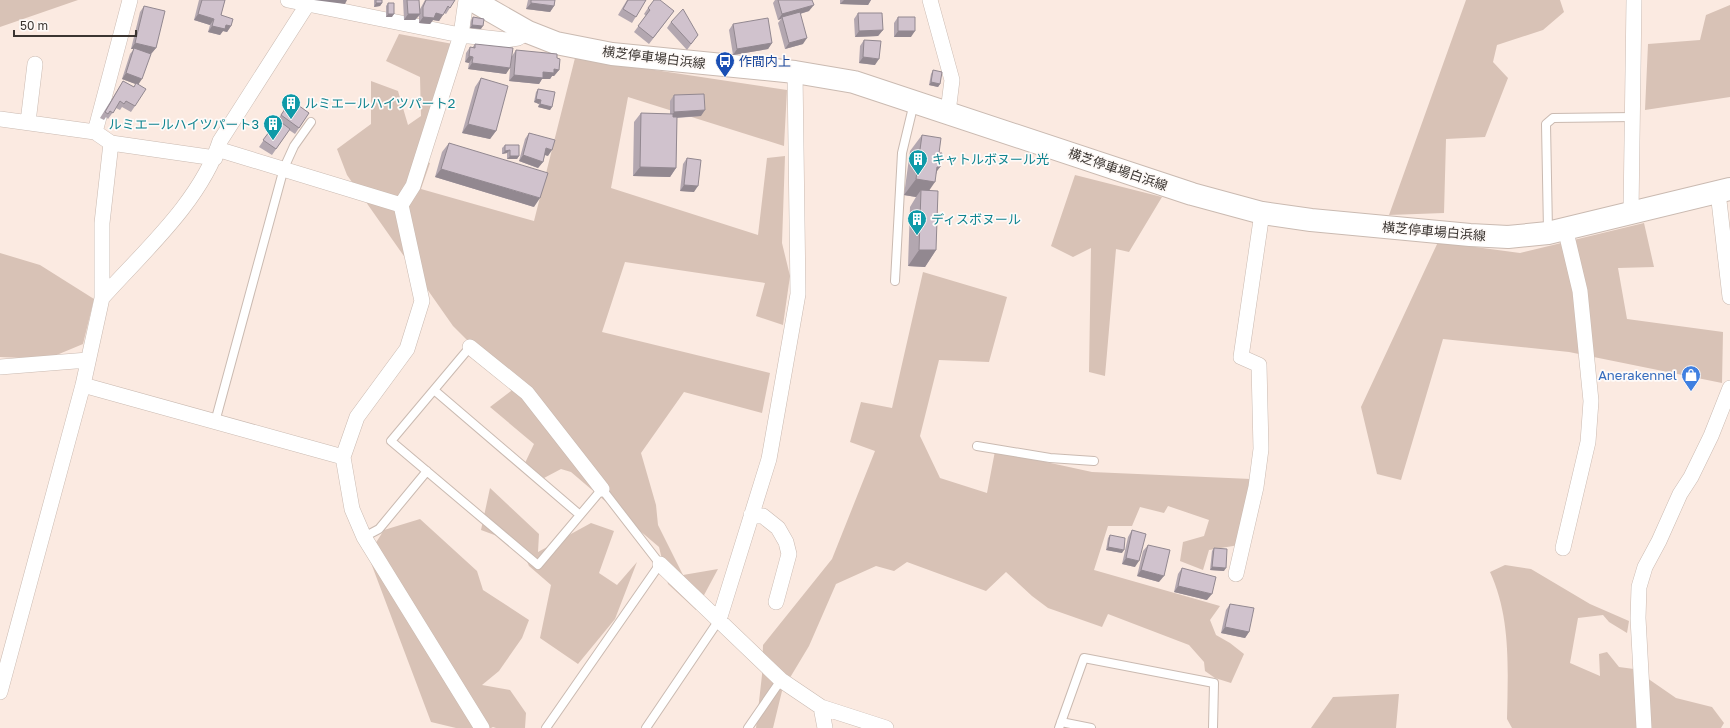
<svg xmlns="http://www.w3.org/2000/svg" width="1730" height="728" viewBox="0 0 1730 728" font-family="'Golos Text','Noto Sans JP',sans-serif">
	<style>
		.green { fill: #d8c2b6 }
		.lines { fill: none; stroke-linecap: round; stroke-linejoin: round }
		.lane-casing { stroke: #cabab1; stroke-width: 10 }
		.street-casing { stroke: #cabab1; stroke-width: 16 }
		.secondary-casing { stroke: #cabab1; stroke-width: 24 }
		.lane { stroke: #fff; stroke-width: 8 }
		.street { stroke: #fff; stroke-width: 15 }
		.secondary { stroke: #fff; stroke-width: 22 }
		.wall { fill: #b3a7b0 }
		.shaded-wall { fill: #928890 }
		.building { fill: #d0c2cd; stroke: #928890 }
		.labels { text-anchor: middle; stroke-width: 3.5; stroke-linejoin: round; paint-order: stroke }
		.street-label { font-size: 13px; fill: #3b3531; stroke: #fefaf8 }
		.transit-label { font-size: 13px; fill: #164399; stroke: #fefaf8; text-anchor: start }
		.culture-label { font-size: 13px; fill: #0d838f; stroke: #fefaf8; text-anchor: start }
		.shop-label { font-size: 13px; fill: #366cbe; stroke: #fefaf8; text-anchor: end }
	</style>
	<rect width="100%" height="100%" fill="#fbeae1"/>
	<path class="green" d="M 0,0 L 78,0 L 0,27 Z
		M 1466,0 L 1560,0 L 1564,12 L 1543,30 L 1497,45 L 1493,62 L 1508,78 L 1485,137 L 1446,139 L 1444,213 L 1389,215 Z
		M 1730,5 L 1730,97 L 1645,110 L 1648,44 L 1700,40 L 1706,15 Z
		M 399,34 L 453,44 L 416,157 L 430,163 L 421,189 L 534,221 L 575,58 L 787,90 L 784,146 L 628,97 L 611,188 L 758,235 L 767,158 L 785,156 L 782,243 L 790,276 L 783,325 L 756,316 L 765,283 L 625,262 L 602,332 L 770,373 L 762,413 L 684,392 L 641,453 L 656,505 L 658,525 L 683,575 L 718,569 L 696,610 L 668,584 L 659,547 L 571,472 L 561,469 L 544,478 L 525,463 L 534,444 L 490,407 L 515,388 L 453,326 L 347,175 L 337,149 L 371,124 L 371,81 L 398,91 L 408,125 L 421,116 L 420,77 L 386,61 Z
		M 1075,175 L 1162,197 L 1129,252 L 1116,249 L 1105,376 L 1089,372 L 1091,248 L 1073,257 L 1051,246 Z
		M 1644,223 L 1654,267 L 1618,268 L 1627,319 L 1723,332 L 1722,383 L 1569,352 L 1443,339 L 1401,480 L 1377,474 L 1361,407 L 1438,242 L 1520,253 Z
		M 0,253 L 40,265 L 94,299 L 83,344 L 47,359 L 0,357 Z
		M 923,272 L 1007,297 L 989,362 L 939,360 L 920,436 L 940,478 L 987,493 L 995,451 L 1092,472 L 1251,479 L 1239,545 L 1209,550 L 1203,570 L 1180,561 L 1183,542 L 1204,536 L 1209,520 L 1168,506 L 1164,513 L 1140,507 L 1132,526 L 1108,526 L 1094,570 L 1220,606 L 1210,620 L 1216,635 L 1230,643 L 1244,654 L 1231,683 L 1215,678 L 1205,671 L 1204,662 L 1189,645 L 1108,614 L 1102,627 L 1048,608 L 1032,596 L 1006,572 L 986,591 L 907,562 L 894,571 L 876,566 L 836,584 L 809,646 L 782,691 L 773,728 L 756,728 L 762,675 L 763,645 L 832,559 L 875,451 L 850,442 L 861,402 L 892,408 Z
		M 490,488 L 539,534 L 538,552 L 591,523 L 614,531 L 599,573 L 617,585 L 637,562 L 615,619 L 578,664 L 540,638 L 551,585 L 529,566 L 519,544 L 481,530 Z
		M 420,519 L 477,571 L 483,590 L 529,620 L 522,638 L 499,671 L 482,685 L 510,690 L 526,713 L 525,728 L 496,728 L 493,727 L 491,728 L 456,728 L 431,722 L 368,555 L 384,530 Z
		M 1505,565 L 1531,569 L 1590,604 L 1629,621 L 1627,633 L 1609,622 L 1603,615 L 1578,618 L 1570,663 L 1600,676 L 1599,654 L 1607,652 L 1619,667 L 1634,669 L 1676,698 L 1712,707 L 1724,723 L 1721,728 L 1512,728 L 1507,719 C 1508,669 1511,617 1490,572 Z
		M 1399,694 L 1396,728 L 1311,728 L 1333,697 Z"/>
	<g class="lines">
		<defs>
			<path id="lane" d="M 1548,231 L 1546,124 L 1553,118 L 1634,117
				M 895,281 L 902,153 L 914,103
				M 470,347 L 391,441 L 538,565 L 602,489 L 660,564 L 546,728
				M 434,390 L 580,515
				M 215,422 L 284,168 L 294,146 L 311,122
				M 977,446 L 1050,458 L 1094,461
				M 364,537 L 379,529 L 427,471
				M 1061,722 L 1091,728
				M 646,728 L 719,620
				M 748,728 L 781,680
				M 1059,728 L 1084,658 L 1214,683 L 1213,728"/>
			<path id="street" d="M 130,0 L 95,132 L 111,143 L 215,158
				M 288,0 L 460,35 L 506,40 L 518,38 L 528,32
				M 930,0 L 952,80 L 948,112
				M 0,119 L 95,132
				M 28,122 L 35,64
				M 217,149 L 401,205 L 422,301 L 407,349 L 357,417 L 343,457 L 352,509 L 364,537 L 482,728
				M 1718,192 L 1730,297
				M 401,205 L 413,186 L 461,35 L 466,0
				M 1631,212 L 1634,0
				M 102,298 C 143,252 201,201 220,141 L 307,5
				M 470,347 L 527,393 L 602,489
				M 0,367 L 88,360
				M 83,385 L 343,457
				M 751,515 L 763,516 L 778,528 L 786,542 L 789,554 L 776,602
				M 1563,548 L 1588,442 L 1591,401 L 1580,291 L 1565,228
				M 660,564 L 781,680 L 821,707 L 886,728
				M 1236,574 L 1256,487 L 1261,449 L 1259,365 L 1241,357 L 1262,213
				M 719,620 L 769,459 L 798,294 L 795,72
				M 0,692 L 83,385 L 102,298 L 102,223 L 111,143
				M 821,707 L 825,728
				M 1644,728 L 1638,618 L 1639,587 L 1645,567 L 1659,541 L 1680,494 L 1691,477 L 1711,436 L 1730,388"/>
			<path id="secondary" d="M 472,0 L 528,32 L 556,43 L 612,54 L 795,72 L 854,82 L 1192,194 L 1262,213 L 1311,220 L 1470,235 L 1508,237 L 1548,233 L 1730,189"/>
		</defs>
		<use href="#lane" class="lane-casing"/>
		<use href="#street" class="street-casing"/>
		<use href="#secondary" class="secondary-casing"/>
		<use href="#lane" class="lane"/>
		<use href="#street" class="street"/>
		<use href="#secondary" class="secondary"/>
	</g>
	<path class="wall" d="M 199,0 L 225,0 L 221,15 L 231,26 L 227,32 L 223,31 L 220,35 L 208,32 L 210,25 L 194,20 Z
		M 374,0 L 382,0 L 382,3 L 380,6 L 374,7 Z
		M 403,0 L 419,0 L 419,11 L 425,0 L 455,0 L 446,14 L 444,13 L 439,21 L 433,20 L 430,24 L 419,23 L 419,16 L 415,20 L 404,20 Z
		M 528,0 L 555,0 L 554,6 L 550,12 L 526,9 Z
		M 627,0 L 646,0 L 632,23 L 618,15 Z
		M 775,0 L 812,0 L 809,11 L 800,14 L 803,44 L 785,49 L 778,23 L 781,19 L 778,20 L 773,3 Z
		M 840,0 L 871,0 L 868,5 L 840,4 Z
		M 388,3 L 392,17 L 386,17 L 386,6 Z
		M 144,6 L 156,48 L 151,54 L 148,53 L 138,85 L 135,106 L 131,112 L 122,107 L 120,110 L 116,108 L 108,119 L 106,117 L 104,120 L 100,118 L 123,81 L 134,87 L 136,84 L 122,79 L 130,54 L 134,49 L 131,49 L 140,12 Z
		M 648,8 L 674,11 L 649,44 L 634,32 L 646,16 L 644,14 Z
		M 858,13 L 883,30 L 878,36 L 855,37 L 854,19 Z
		M 473,17 L 481,29 L 470,28 L 471,20 Z
		M 898,17 L 911,37 L 894,37 L 894,23 Z
		M 671,22 L 698,35 L 687,50 L 667,28 Z
		M 733,24 L 772,43 L 768,49 L 733,55 L 729,30 Z
		M 864,40 L 875,65 L 859,63 L 860,46 Z
		M 475,44 L 512,56 L 516,50 L 557,58 L 559,70 L 554,76 L 552,76 L 550,79 L 542,79 L 539,84 L 509,81 L 511,58 L 506,74 L 468,69 L 469,63 L 465,62 L 466,53 L 470,47 L 472,48 Z
		M 933,70 L 940,84 L 938,87 L 929,85 L 931,74 Z
		M 481,78 L 496,131 L 490,139 L 462,133 L 475,87 Z
		M 538,89 L 552,107 L 550,110 L 538,107 L 539,104 L 534,102 L 536,92 Z
		M 674,95 L 701,116 L 677,118 L 676,168 L 670,177 L 633,176 L 634,122 L 641,113 L 670,114 L 670,101 Z
		M 291,100 L 309,113 L 295,134 L 289,130 L 272,155 L 259,147 Z
		M 529,133 L 548,156 L 545,155 L 543,162 L 538,168 L 519,161 L 525,139 Z
		M 922,135 L 937,172 L 929,190 L 936,250 L 925,267 L 908,266 L 910,207 L 916,197 L 904,195 L 910,151 Z
		M 449,143 L 534,207 L 435,177 L 442,152 Z
		M 505,145 L 519,156 L 517,159 L 507,159 L 507,153 L 502,154 L 502,148 Z
		M 687,158 L 694,192 L 680,191 L 683,164 Z
		M 1132,530 L 1135,567 L 1122,564 L 1128,537 Z
		M 1110,535 L 1122,553 L 1106,550 L 1108,538 Z
		M 1148,545 L 1159,582 L 1137,576 L 1143,551 Z
		M 1214,548 L 1224,571 L 1210,570 L 1212,551 Z
		M 1182,568 L 1207,600 L 1174,592 L 1178,574 Z
		M 1230,604 L 1249,632 L 1245,638 L 1221,633 L 1226,610 Z"/>
	<path class="shaded-wall" d="M 314,0 L 347,0 L 345,4 Z
		M 844,0 L 871,0 L 868,5 L 840,4 Z
		M 376,3 L 382,3 L 380,6 L 374,7 Z
		M 531,3 L 554,6 L 550,12 L 526,9 Z
		M 814,5 L 809,11 L 783,19 L 782,17 L 781,19 L 778,20 L 782,14 Z
		M 436,13 L 443,15 L 439,21 L 433,20 L 430,24 L 419,23 L 423,17 Z
		M 198,14 L 214,19 L 210,25 L 194,20 Z
		M 388,14 L 394,14 L 392,17 L 386,17 Z
		M 408,14 L 420,14 L 415,20 L 404,20 Z
		M 226,25 L 231,26 L 227,32 L 223,31 L 220,35 L 208,32 L 212,26 Z
		M 472,25 L 483,26 L 481,29 L 470,28 Z
		M 883,30 L 878,36 L 855,37 L 859,31 Z
		M 898,31 L 915,31 L 911,37 L 894,37 Z
		M 807,38 L 803,44 L 785,49 L 789,43 Z
		M 135,43 L 156,48 L 151,54 L 134,49 L 134,48 L 134,49 L 131,49 Z
		M 772,43 L 768,49 L 733,55 L 737,49 Z
		M 469,56 L 473,57 L 469,63 L 465,62 Z
		M 863,57 L 879,59 L 875,65 L 859,63 Z
		M 472,63 L 510,68 L 506,74 L 468,69 Z
		M 554,69 L 559,70 L 554,76 L 552,76 L 550,79 L 542,79 L 539,84 L 509,81 L 514,75 L 543,72 Z
		M 126,73 L 142,79 L 138,85 L 122,79 Z
		M 931,82 L 940,84 L 938,87 L 929,85 Z
		M 536,99 L 541,100 L 539,104 L 534,102 Z
		M 540,104 L 552,107 L 550,110 L 538,107 Z
		M 705,110 L 701,116 L 670,118 L 674,112 Z
		M 468,124 L 496,131 L 490,139 L 462,133 Z
		M 546,148 L 552,150 L 548,156 L 542,154 Z
		M 510,150 L 507,153 L 502,154 L 505,151 Z
		M 523,155 L 543,162 L 538,168 L 519,161 Z
		M 510,156 L 519,156 L 517,159 L 507,159 Z
		M 640,167 L 676,168 L 670,177 L 633,176 Z
		M 937,167 L 940,167 L 930,181 L 935,182 L 924,198 L 921,190 L 916,197 L 904,195 L 916,179 Z
		M 441,169 L 540,198 L 534,207 L 435,177 Z
		M 684,185 L 698,186 L 694,192 L 680,191 Z
		M 919,250 L 936,250 L 925,267 L 908,266 Z
		M 1108,547 L 1124,550 L 1122,553 L 1106,550 Z
		M 1126,558 L 1139,561 L 1135,567 L 1122,564 Z
		M 1212,567 L 1226,568 L 1224,571 L 1210,570 Z
		M 1141,570 L 1164,576 L 1159,582 L 1137,576 Z
		M 1178,586 L 1212,594 L 1207,600 L 1174,592 Z
		M 1225,627 L 1249,632 L 1245,638 L 1221,633 Z"/>
	<path class="building" d="M 202,0 L 225,0 L 221,15 L 233,19 L 231,26 L 226,25 L 225,29 L 212,26 L 214,19 L 198,14 Z
		M 376,0 L 382,0 L 382,3 L 376,3 Z
		M 407,0 L 419,0 L 420,14 L 408,14 Z
		M 426,0 L 455,0 L 450,8 L 448,6 L 443,15 L 436,13 L 434,18 L 423,17 L 423,7 Z
		M 531,0 L 555,0 L 554,6 L 531,3 Z
		M 628,0 L 646,0 L 636,17 L 623,9 Z
		M 654,0 L 660,0 L 674,11 L 653,38 L 638,26 L 650,10 L 648,8 Z
		M 778,0 L 812,0 L 814,5 L 782,14 Z
		M 388,3 L 394,3 L 394,14 L 388,14 Z
		M 144,6 L 165,11 L 156,48 L 135,43 Z
		M 683,9 L 698,35 L 691,44 L 671,22 Z
		M 800,12 L 807,38 L 789,43 L 782,17 Z
		M 858,13 L 882,13 L 883,30 L 859,31 Z
		M 473,17 L 484,19 L 483,26 L 472,25 Z
		M 898,17 L 915,17 L 915,31 L 898,31 Z
		M 768,18 L 772,43 L 737,49 L 733,24 Z
		M 864,40 L 881,41 L 879,59 L 863,57 Z
		M 475,44 L 513,48 L 510,68 L 472,63 L 473,57 L 469,56 L 470,47 L 475,48 Z
		M 134,48 L 151,54 L 142,79 L 126,73 Z
		M 516,50 L 557,54 L 557,58 L 560,59 L 559,70 L 554,69 L 554,73 L 543,72 L 543,78 L 514,75 Z
		M 933,70 L 942,72 L 940,84 L 931,82 Z
		M 481,78 L 508,86 L 496,131 L 468,124 Z
		M 123,81 L 134,87 L 136,83 L 146,89 L 135,106 L 126,101 L 124,104 L 120,101 L 113,113 L 110,111 L 108,114 L 105,112 Z
		M 538,89 L 555,92 L 552,107 L 540,104 L 541,100 L 536,99 Z
		M 704,94 L 705,110 L 674,112 L 674,95 Z
		M 291,100 L 309,113 L 299,128 L 281,115 Z
		M 641,113 L 673,114 L 673,117 L 677,117 L 676,168 L 640,167 Z
		M 278,120 L 290,129 L 276,149 L 263,140 Z
		M 529,133 L 555,140 L 552,150 L 546,148 L 543,162 L 523,155 Z
		M 922,135 L 941,138 L 939,153 L 942,153 L 940,167 L 937,167 L 935,182 L 916,179 Z
		M 449,143 L 548,173 L 540,198 L 441,169 Z
		M 505,145 L 519,145 L 519,156 L 510,156 L 510,150 L 505,151 Z
		M 687,158 L 701,160 L 698,186 L 684,185 Z
		M 921,190 L 938,191 L 936,250 L 919,250 Z
		M 1132,530 L 1146,534 L 1139,561 L 1126,558 Z
		M 1110,535 L 1125,538 L 1124,550 L 1108,547 Z
		M 1148,545 L 1170,550 L 1164,576 L 1141,570 Z
		M 1214,548 L 1227,549 L 1226,568 L 1212,567 Z
		M 1182,568 L 1216,577 L 1212,594 L 1178,586 Z
		M 1230,604 L 1254,608 L 1249,632 L 1225,627 Z"/>
	<defs>
		<symbol id="bus-pin" viewBox="-11 -11 22 30"><path d="M0 17L-7.5 6A9.5 9.5 0 1 1 7.5 6Z" fill="#1a4fb4" stroke="#fefaf8"/><path d="M-5-6H5V4H4V6H2V4H-2V6H-4V4H-5ZM-3.5-4V0h7V-4ZM-3.5 1.2v1.5H-2V1.2ZM2 1.2v1.5H3.5V1.2Z" fill="#fff"/></symbol>
		<symbol id="building-pin" viewBox="-11 -11 22 30"><path d="M0 17L-7.5 6A9.5 9.5 0 1 1 7.5 6Z" fill="#0f9aa8" stroke="#fefaf8"/><path d="M-4-6H4V6H1V3H-1V6H-4ZM-2.5-4.3h1.7v1.8h-1.7ZM.8-4.3h1.7v1.8H.8ZM-2.5-1h1.7V.8h-1.7ZM.8-1h1.7V.8H.8Z" fill="#fff"/></symbol>
		<symbol id="shop-pin" viewBox="-11 -11 22 30"><path d="M0 17L-7.5 6A9.5 9.5 0 1 1 7.5 6Z" fill="#3f7fe0" stroke="#fefaf8"/><path d="M-5-2.5h2.3a2.7 3.5 0 0 1 5.4 0H5L5.5 6h-11ZM-1.5-2.5h3a1.5 2.3 0 0 0-3 0Z" fill="#fff"/></symbol>
	</defs>
	<g fill-rule="evenodd">
		<use href="#bus-pin" x="714" y="50" width="22" height="30"/>
		<use href="#building-pin" x="280" y="92" width="22" height="30"/>
		<use href="#building-pin" x="262" y="113" width="22" height="30"/>
		<use href="#building-pin" x="907" y="148" width="22" height="30"/>
		<use href="#building-pin" x="906" y="208" width="22" height="30"/>
		<use href="#shop-pin" x="1680" y="364" width="22" height="30"/>
	</g>
	<g class="labels">
		<g class="street-label">
			<text transform="translate(654 57) rotate(7)" y="5">横芝停車場白浜線</text>
			<text transform="translate(1118 169) rotate(19)" y="5">横芝停車場白浜線</text>
			<text transform="translate(1434 231) rotate(5)" y="5">横芝停車場白浜線</text>
		</g>
		<g class="transit-label">
			<text x="739" y="66">作間内上</text>
		</g>
		<g class="culture-label">
			<text x="305" y="108">ルミエールハイツパート2</text>
			<text x="259" y="129" text-anchor="end">ルミエールハイツパート3</text>
			<text x="932" y="164">キャトルボヌール光</text>
			<text x="931" y="224">ディスボヌール</text>
		</g>
		<g class="shop-label">
			<text x="1677" y="380">Anerakennel</text>
		</g>
	</g>
	<path d="M14 30v6h122v-6" fill="none" stroke="#3b3531" stroke-width="2"/>
	<text x="20" y="30" font-size="12" fill="#3b3531" stroke="#fefaf8" stroke-width="3" paint-order="stroke">50 m</text>
</svg>
